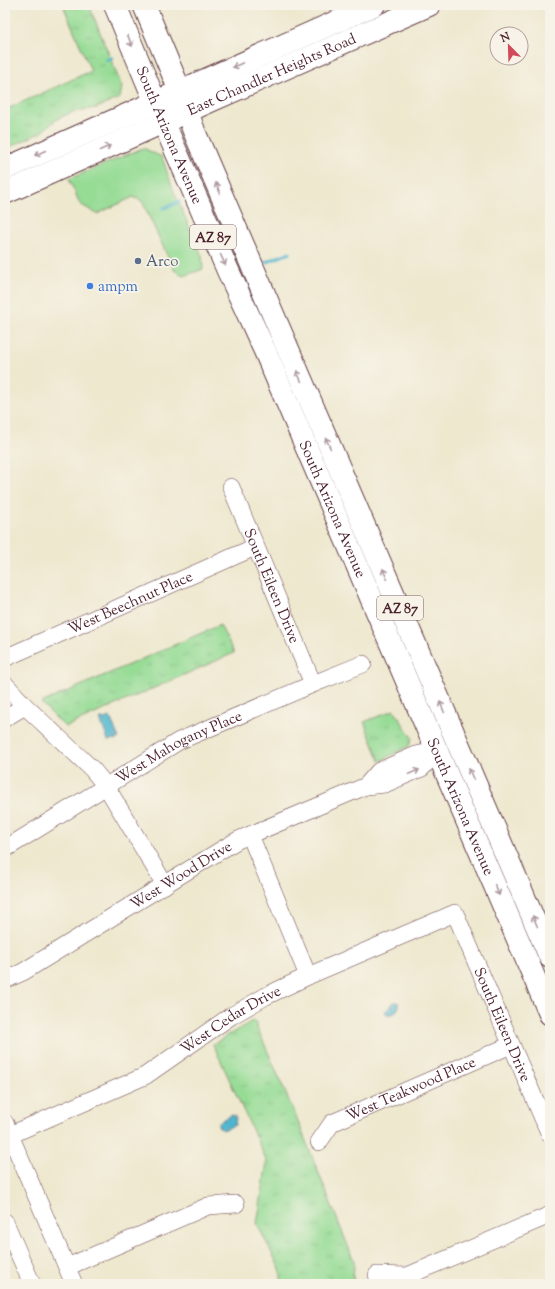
<svg xmlns="http://www.w3.org/2000/svg" width="555" height="1289" viewBox="0 0 555 1289" font-family="'Sorts Mill Goudy',serif">
	<style>
		.grass { fill: #96dc95; stroke: #707e60 }
		.park { fill: url(#park-tufts); stroke: #707e60 }
		.water { fill: #4fb5cd; stroke: #4c6a7c }
		.lines { fill: none; stroke-linecap: round; stroke-linejoin: round }
		.stream { stroke: #4fb5cd; stroke-width: 3.5 }
		.minor-casing { stroke: #633d44; stroke-width: 18 }
		.major-casing { stroke: #633d44; stroke-width: 24 }
		.minor { stroke: #fff; stroke-width: 17 }
		.major { stroke: #fff; stroke-width: 22 }
		.oneway { stroke: #ae9aa0 }
		.service-dot { fill: #5c6f8a; stroke: #f7f3e8; stroke-width: 1.5 }
		.shop-dot { fill: #3f7fe0; stroke: #f7f3e8; stroke-width: 1.5 }
		.labels { text-anchor: middle; stroke-width: 3.5; stroke-linejoin: round; paint-order: stroke }
		.shield { fill: #f7f3e8; stroke: #7e5f64; stroke-width: 1 }
		.shield-label { font-size: 14px; font-weight: bold; fill: #4a1f2b }
		.street-label { font-size: 15px; fill: #4a1f2b; stroke: #f7f3e8 }
		.service-label { font-size: 15px; fill: #4e5e75; stroke: #f7f3e8; text-anchor: start }
		.shop-label { font-size: 15px; fill: #366cbe; stroke: #f7f3e8; text-anchor: start }
	</style>
	<defs>
		<pattern id="park-tufts" width="24" height="20" patternUnits="userSpaceOnUse"><rect width="24" height="20" fill="#96dc95"/><path d="M3 7l-1-3M5 7V3M7 7l1-3M15 17l-1-3M17 17v-4M19 17l1-3" fill="none" stroke="#83bc81"/></pattern>
	</defs>
	<rect width="100%" height="100%" fill="#f7f3e8"/>
	<filter id="ink" filterUnits="userSpaceOnUse"><feTurbulence type="fractalNoise" baseFrequency=".025" numOctaves="2"/><feDisplacementMap in="SourceGraphic" scale="8" xChannelSelector="R" yChannelSelector="G"/><feConvolveMatrix kernelMatrix="1 2 1 2 8 2 1 2 1" color-interpolation-filters="sRGB"/></filter>
	<filter id="wash" filterUnits="userSpaceOnUse"><feTurbulence type="fractalNoise" baseFrequency=".012" numOctaves="4" result="noise"/><feDisplacementMap in="SourceGraphic" scale="16" xChannelSelector="R" yChannelSelector="G"/><feGaussianBlur stdDeviation="0.9" result="paint"/><feColorMatrix in="noise" values="0 0 0 0 0 0 0 0 0 0 0 0 0 0 0 0 0 1.4 0 .05"/><feComposite in="paint" operator="in"/></filter>
	<g filter="url(#wash)">
		<rect width="100%" height="100%" fill="#eee8cf"/>
		<path class="grass" d="M 143,148 L 162,157 L 174,192 L 202,256 L 203,269 L 184,276 L 174,270 L 142,201 L 133,197 L 97,214 L 80,204 L 69,179 Z"/>
		<path class="park" d="M 63,5 L 89,5 L 122,87 L 120,98 L 97,108 L 75,111 L 57,119 L 40,133 L 5,149 L 5,110 L 91,71 Z
			M 220,625 L 234,653 L 65,727 L 41,703 Z
			M 394,710 L 412,738 L 409,746 L 380,761 L 364,722 Z
			M 254,1020 L 297,1119 L 354,1261 L 353,1284 L 281,1284 L 281,1271 L 257,1224 L 267,1162 L 213,1044 Z"/>
		<path class="water" d="M 110,717 L 119,738 L 116,740 L 114,739 L 108,741 L 100,719 L 102,718 L 104,719 Z
			M 394,1002 L 398,1002 L 399,1007 L 395,1013 L 387,1015 L 385,1011 L 390,1008 L 392,1004 Z
			M 232,1115 L 235,1116 L 236,1118 L 235,1125 L 223,1130 L 218,1126 L 219,1122 Z"/>
		<g class="lines">
			<path class="stream" d="M 107,60 L 112,58
				M 164,208 L 179,202
				M 266,262 L 289,253"/>
		</g>
	</g>
	<g filter="url(#ink)">
		<g class="lines">
			<defs>
				<g id="minor">
					<path id="s1" d="M 231,487 L 313,684"/>
					<path id="s2" d="M 5,658 L 255,547"/>
					<path d="M 5,684 L 25,706 L 92,769 L 106,786 L 165,885"/>
					<path d="M 5,718 L 25,706"/>
					<path d="M 366,786 L 379,771 L 416,755 L 439,750"/>
					<path d="M 250,835 L 308,976"/>
					<path id="s3" d="M 5,849 L 179,741 L 313,684 L 363,664"/>
					<path id="s4" d="M 5,980 L 23,972 L 39,962 L 226,847 L 238,840 L 366,786 L 385,784 L 422,768 L 437,751"/>
					<path d="M 5,1123 L 74,1284"/>
					<path id="s5" d="M 10,1135 L 145,1076 L 231,1016 L 266,996 L 308,976 L 455,913 L 550,1135"/>
					<path id="s6" d="M 319,1142 L 332,1123 L 511,1045"/>
					<path d="M 5,1222 L 32,1284"/>
					<path d="M 67,1267 L 208,1206 L 236,1204"/>
					<path d="M 377,1275 L 407,1276 L 550,1215"/>
				</g>
				<g id="major">
					<path id="s7" d="M 115,5 L 172,142 L 229,273 L 265,351 L 550,1014"/>
					<path d="M 144,5 L 180,91 L 194,131 L 550,957"/>
					<path d="M 5,169 L 374,5"/>
					<path id="s8" d="M 5,193 L 208,102 L 429,5"/>
				</g>
			</defs>
			<use href="#minor" class="minor-casing"/>
			<use href="#major" class="major-casing"/>
			<use href="#minor" class="minor"/>
			<use href="#major" class="major"/>
		</g>
		<defs><path id="oneway-shaft" d="M-6 0H5M1.5-3L5.5 0L1.5 3" fill="none" stroke-width="1.6" stroke-linecap="round" stroke-linejoin="round"/></defs>
		<g class="oneway">
			<use href="#oneway-shaft" transform="translate(130 41) rotate(68)"/>
			<use href="#oneway-shaft" transform="translate(238 65) rotate(156)"/>
			<use href="#oneway-shaft" transform="translate(105 148) rotate(-24)"/>
			<use href="#oneway-shaft" transform="translate(40 153) rotate(156)"/>
			<use href="#oneway-shaft" transform="translate(218 188) rotate(-113)"/>
			<use href="#oneway-shaft" transform="translate(223 260) rotate(66)"/>
			<use href="#oneway-shaft" transform="translate(299 376) rotate(-113)"/>
			<use href="#oneway-shaft" transform="translate(328 443) rotate(-114)"/>
			<use href="#oneway-shaft" transform="translate(385 574) rotate(-113)"/>
			<use href="#oneway-shaft" transform="translate(442 707) rotate(-113)"/>
			<use href="#oneway-shaft" transform="translate(414 772) rotate(-23)"/>
			<use href="#oneway-shaft" transform="translate(471 774) rotate(-113)"/>
			<use href="#oneway-shaft" transform="translate(497 890) rotate(67)"/>
			<use href="#oneway-shaft" transform="translate(535 921) rotate(-113)"/>
		</g>
	</g>
	<circle class="service-dot" cx="138" cy="261" r="4"/>
	<circle class="shop-dot" cx="90" cy="286" r="4"/>
	<g class="labels">
		<g class="shield">
			<rect x="190" y="225" width="46" height="24" rx="3"/>
			<rect x="377" y="596" width="46" height="24" rx="3"/>
		</g>
		<g class="shield-label">
			<text x="213" y="242">AZ 87</text>
			<text x="400" y="613">AZ 87</text>
		</g>
		<g class="street-label">
			<text dy="5" stroke="none"><textPath href="#s8" startOffset="292">East Chandler Heights Road</textPath></text>
			<text dy="5" stroke="none"><textPath href="#s7" startOffset="141">South Arizona Avenue</textPath></text>
			<text dy="5" stroke="none"><textPath href="#s7" startOffset="549">South Arizona Avenue</textPath></text>
			<text dy="5" stroke="none"><textPath href="#s1" startOffset="107">South Eileen Drive</textPath></text>
			<text dy="5" stroke="none"><textPath href="#s2" startOffset="137">West Beechnut Place</textPath></text>
			<text dy="5" stroke="none"><textPath href="#s3" startOffset="202">West Mahogany Place</textPath></text>
			<text dy="5" stroke="none"><textPath href="#s7" startOffset="873">South Arizona Avenue</textPath></text>
			<text dy="5" stroke="none"><textPath href="#s4" startOffset="205">West Wood Drive</textPath></text>
			<text dy="5" stroke="none"><textPath href="#s5" startOffset="250">West Cedar Drive</textPath></text>
			<text dy="5" stroke="none"><textPath href="#s5" startOffset="620">South Eileen Drive</textPath></text>
			<text dy="5" stroke="none"><textPath href="#s6" startOffset="109">West Teakwood Place</textPath></text>
		</g>
		<g class="service-label">
			<text x="146" y="266">Arco</text>
		</g>
		<g class="shop-label">
			<text x="98" y="291">ampm</text>
		</g>
	</g>
	<rect width="555" height="1289" fill="none" stroke="#f7f3e8" stroke-width="20"/>
	<g transform="translate(509 46) rotate(337)"><circle r="19" fill="#f7f3e8" stroke="#b29e9c"/>
	<path d="M0-3L7 15L0 10L-7 15Z" fill="#d1495b"/>
	<text y="-6" font-size="11" font-weight="bold" text-anchor="middle" fill="#4a1f2b">N</text>
	</g>
</svg>
